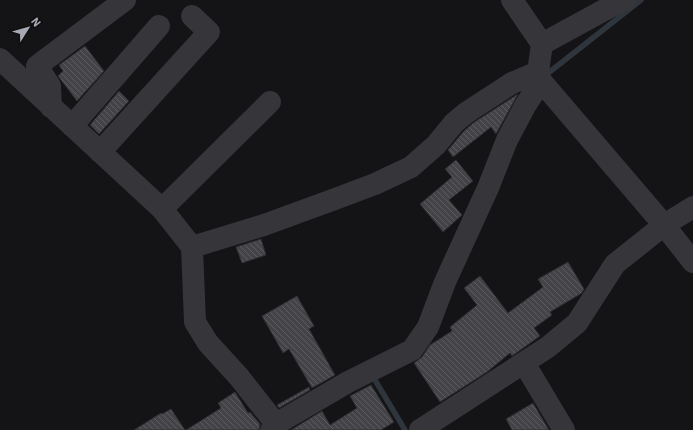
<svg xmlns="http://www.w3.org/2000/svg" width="693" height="430" viewBox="0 0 693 430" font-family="'IBM Plex Sans',sans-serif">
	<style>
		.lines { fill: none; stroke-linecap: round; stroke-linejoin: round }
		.stream { stroke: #2e353d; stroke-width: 5.5 }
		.building { fill: url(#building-back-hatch); stroke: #2e2e31 }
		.minor { stroke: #35353a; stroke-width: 22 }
	</style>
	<defs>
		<pattern id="building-back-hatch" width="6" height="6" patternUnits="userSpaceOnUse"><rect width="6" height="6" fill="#434348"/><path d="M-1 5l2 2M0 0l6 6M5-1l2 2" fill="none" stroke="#5b5b60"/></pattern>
	</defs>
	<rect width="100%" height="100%" fill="#141315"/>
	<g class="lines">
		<path class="stream" d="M 547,74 L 641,0
			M 372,375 L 405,430"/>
	</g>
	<path class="building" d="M 85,46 L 104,71 L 77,101 L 58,76 L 63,71 L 59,65 Z
		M 119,91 L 129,101 L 99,134 L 90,125 Z
		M 518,94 L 496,134 L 491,127 L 453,157 L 448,150 L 463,132 L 473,123 Z
		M 456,160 L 473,181 L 449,200 L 462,215 L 443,232 L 420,204 L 452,177 L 445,169 Z
		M 261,239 L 266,255 L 242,263 L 236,247 Z
		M 568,262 L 584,289 L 582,293 L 550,312 L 552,315 L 534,328 L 540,336 L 512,356 L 510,353 L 487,372 L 440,402 L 414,363 L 422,357 L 430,345 L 452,331 L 450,327 L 477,305 L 464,288 L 480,276 L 508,313 L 543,287 L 538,279 Z
		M 297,296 L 314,326 L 309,329 L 335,375 L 312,388 L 289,349 L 283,353 L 262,316 Z
		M 371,385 L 394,422 L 381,430 L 291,430 L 322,411 L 330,425 L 357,408 L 350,396 Z
		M 309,387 L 310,390 L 279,408 L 277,405 Z
		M 235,392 L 248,413 L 250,412 L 260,424 L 259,430 L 186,430 L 221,408 L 218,403 Z
		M 533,403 L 549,430 L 512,430 L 506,419 Z
		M 171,409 L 185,430 L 134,430 L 161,413 L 162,414 Z"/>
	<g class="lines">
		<path class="minor" d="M 512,0 L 542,44 L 538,72 L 541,81 L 664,225 L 693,262
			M 542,44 L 617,3 L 626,0
			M 0,59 L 162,209 L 192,247 L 195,322 L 208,343 L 239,377 L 276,424
			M 51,107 L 50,86 L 37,66 L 125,0
			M 72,126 L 159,26
			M 100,152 L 209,32 L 192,16
			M 162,209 L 270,102
			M 192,247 L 264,225 L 335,199 L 375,184 L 411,167 L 436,145 L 454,123 L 466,113 L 512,83 L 538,72
			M 524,363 L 564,430
			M 271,430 L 276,424 L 348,382 L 412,350 L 428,327 L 445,282 L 488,188 L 507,140 L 525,106 L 541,81
			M 420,430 L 548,347 L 577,323 L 615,264 L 664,225 L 693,207"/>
	</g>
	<g transform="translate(28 28) rotate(53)" stroke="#0f0e10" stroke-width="3" paint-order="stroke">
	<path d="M0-3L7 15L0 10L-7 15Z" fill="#a6a9b4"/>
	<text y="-6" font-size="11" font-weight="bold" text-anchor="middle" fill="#a6a9b4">N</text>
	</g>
</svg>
